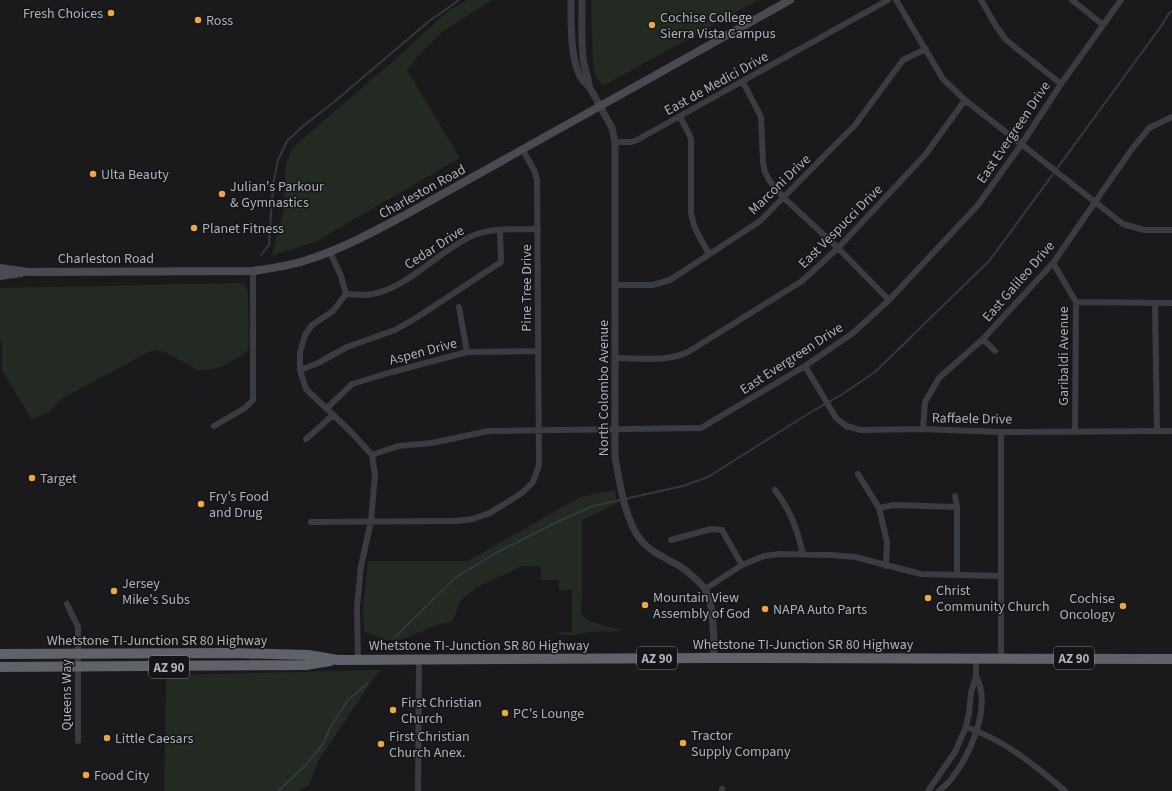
<svg xmlns="http://www.w3.org/2000/svg" width="1172" height="791" viewBox="0 0 1172 791" font-family="'Source Sans 3',sans-serif">
	<style>
		.green { fill: #222a22 }
		.lines { fill: none; stroke-linecap: round; stroke-linejoin: round }
		.stream { stroke: #303a40; stroke-width: 2 }
		.minor { stroke: #3b3c41; stroke-width: 6 }
		.tertiary { stroke: #3b3c41; stroke-width: 7 }
		.secondary { stroke: #494b51; stroke-width: 8 }
		.trunk { stroke: #5f6268; stroke-width: 10 }
		.poi-dot { fill: #eca842; stroke: #151517; stroke-width: 1.5 }
		.labels { text-anchor: middle; stroke-width: 3; stroke-linejoin: round; paint-order: stroke }
		.shield { fill: #151517; stroke: #7f838a; stroke-width: 1 }
		.shield-label { font-size: 13px; font-weight: bold; fill: #adb2bb }
		.poi-label { font-size: 14px; fill: #adb2bb; stroke: #151517; text-anchor: start }
		.street-label { font-size: 14px; fill: #adb2bb; stroke: #151517 }
	</style>
	<rect width="100%" height="100%" fill="#1a1a1c"/>
	<path class="green" d="M 467,0 L 492,0 L 442,32 L 419,55 L 407,70 L 460,158 L 315,242 L 272,255 L 283,214 L 286,163 L 293,147 L 399,56 L 448,11 Z
		M 591,0 L 758,0 L 603,86 L 596,77 L 593,65 Z
		M 242,283 L 246,287 L 246,290 L 248,290 L 249,348 L 245,354 L 221,367 L 208,370 L 198,370 L 165,352 L 157,350 L 149,352 L 61,399 L 50,411 L 32,420 L 2,370 L 2,341 L 0,341 L 0,288 Z
		M 615,490 L 617,504 L 582,520 L 582,591 L 581,614 C 592,625 609,627 624,630 C 613,632 602,631 592,632 C 578,633 567,639 555,632 L 572,632 L 572,590 L 559,590 L 559,580 L 541,580 L 541,566 L 522,566 L 476,588 L 461,600 L 452,622 L 439,624 L 401,640 L 384,640 L 364,631 L 363,610 L 368,561 L 468,561 L 580,497 Z
		M 381,670 L 371,682 L 318,762 L 309,785 L 298,791 L 164,791 L 166,675 Z"/>
	<g class="lines">
		<path class="stream" d="M 261,255 L 269,245 L 273,185 L 278,160 L 287,141 L 303,126 L 334,102 L 428,22 L 459,0
			M 394,638 L 455,578 L 494,554 L 557,522 L 593,506 L 683,486 L 708,477 L 811,412 L 841,395 L 875,372 L 990,260 L 1162,25 L 1169,13 L 1172,11
			M 278,791 L 305,766 L 323,744 L 330,728 L 348,700 L 368,683"/>
		<path class="minor" d="M 896,0 L 943,79 L 965,100 L 1123,224 L 1144,230 L 1172,230
			M 981,0 L 996,26 L 1006,40 L 1061,84
			M 1072,0 L 1103,25
			M 743,82 L 761,117 L 763,162 L 765,172 L 769,180 L 784,198 L 838,248 L 889,300
			M 680,117 L 688,132 L 691,139 L 691,213 L 694,226 L 699,236 L 709,254
			M 615,142 L 631,142 L 637,140 L 888,0
			M 330,252 L 341,276 L 346,294 L 333,311 L 312,325 L 305,335 L 300,352 L 300,370 L 306,389 L 352,433 L 372,455 L 375,475 L 371,521 L 361,566 L 357,607 L 358,660
			M 1053,263 L 1076,302 L 1075,431
			M 615,285 L 652,285 L 670,280 L 760,221 L 855,125 L 903,60 L 926,49
			M 346,294 C 354,294 365,296 373,294 C 411,286 439,250 474,235 C 494,227 517,230 538,229
			M 1076,302 L 1172,303
			M 1155,303 L 1157,431
			M 459,307 L 467,352
			M 983,339 L 995,351
			M 615,358 C 638,358 668,362 688,352 L 802,281 L 838,248 L 925,155 L 965,100
			M 805,366 L 836,418 L 846,426 L 861,430 L 923,429 L 1001,432 L 1172,431
			M 300,370 L 318,363 L 347,347 L 395,330 L 416,318 L 501,262 L 500,230
			M 326,409 L 352,384 L 392,372 L 467,352 L 537,351
			M 214,426 L 245,408 L 253,400 L 253,271
			M 923,429 L 925,402 L 939,378 L 983,339 L 1053,263 L 1129,153 L 1149,128 L 1172,117
			M 1001,432 L 1001,658
			M 306,439 L 333,415
			M 372,455 L 398,446 L 432,443 L 488,431 L 701,428 L 805,366 L 853,333 L 889,300 L 978,205 L 1021,145 L 1061,84 L 1121,0
			M 858,474 L 879,508 L 887,542 L 886,566
			M 775,490 C 791,511 797,529 803,554
			M 955,496 L 957,507
			M 879,508 L 894,505 L 957,507 L 957,575
			M 311,522 L 456,521 L 473,519 L 490,513 L 522,493 L 533,482 L 539,465 L 537,180 L 535,172 L 523,150
			M 671,540 L 711,529 L 722,530 L 742,565
			M 705,589 L 742,565 L 764,556 L 779,554 L 831,555 L 855,557 L 921,574 L 1001,576
			M 67,604 L 78,627 L 78,741
			M 966,727 C 1004,740 1035,765 1065,791
			M 418,791 L 419,659
			M 722,791 L 722,789
			M 928,791 L 955,752 L 966,727 L 969,713 L 971,693 L 976,676 L 976,658
			M 939,791 C 943,787 949,783 952,778 C 971,753 992,706 976,676"/>
		<path class="tertiary" d="M 571,0 C 571,21 569,75 589,86
			M 582,0 C 582,19 581,38 583,56 C 583,67 589,76 589,86 L 612,128 L 615,142 L 615,456 C 619,480 625,520 640,539 C 649,551 665,558 678,565 C 686,570 699,581 705,589 C 714,603 714,640 714,658"/>
		<path class="secondary" d="M 0,268 L 28,272 L 253,271 C 271,268 290,266 307,260 C 342,249 373,232 405,215 L 790,0
			M 0,276 L 21,273"/>
		<path class="trunk" d="M 0,654 L 230,653 L 308,655 L 338,660 L 714,658 L 1172,659
			M 0,667 L 306,665 L 330,661"/>
	</g>
	<g class="poi-dot">
		<circle cx="111" cy="13" r="4"/>
		<circle cx="198" cy="20" r="4"/>
		<circle cx="652" cy="25" r="4"/>
		<circle cx="93" cy="174" r="4"/>
		<circle cx="222" cy="194" r="4"/>
		<circle cx="194" cy="228" r="4"/>
		<circle cx="32" cy="478" r="4"/>
		<circle cx="201" cy="504" r="4"/>
		<circle cx="114" cy="591" r="4"/>
		<circle cx="928" cy="598" r="4"/>
		<circle cx="645" cy="605" r="4"/>
		<circle cx="1123" cy="606" r="4"/>
		<circle cx="765" cy="609" r="4"/>
		<circle cx="393" cy="710" r="4"/>
		<circle cx="505" cy="713" r="4"/>
		<circle cx="107" cy="738" r="4"/>
		<circle cx="683" cy="743" r="4"/>
		<circle cx="381" cy="744" r="4"/>
		<circle cx="86" cy="775" r="4"/>
	</g>
	<g class="labels">
		<g class="shield">
			<rect x="637" y="647" width="40" height="22" rx="3"/>
			<rect x="1054" y="647" width="40" height="22" rx="3"/>
			<rect x="149" y="656" width="40" height="22" rx="3"/>
		</g>
		<g class="shield-label">
			<text x="657" y="663">AZ 90</text>
			<text x="1074" y="663">AZ 90</text>
			<text x="169" y="672">AZ 90</text>
		</g>
		<g class="poi-label">
			<text x="103" y="18" text-anchor="end">Fresh Choices</text>
			<text x="660" y="22">Cochise College<tspan x="660" dy="16">Sierra Vista Campus</tspan></text>
			<text x="206" y="25">Ross</text>
			<text x="101" y="179">Ulta Beauty</text>
			<text x="230" y="191">Julian's Parkour<tspan x="230" dy="16">&amp; Gymnastics</tspan></text>
			<text x="202" y="233">Planet Fitness</text>
			<text x="40" y="483">Target</text>
			<text x="209" y="501">Fry's Food<tspan x="209" dy="16">and Drug</tspan></text>
			<text x="122" y="588">Jersey<tspan x="122" dy="16">Mike's Subs</tspan></text>
			<text x="936" y="595">Christ<tspan x="936" dy="16">Community Church</tspan></text>
			<text x="653" y="602">Mountain View<tspan x="653" dy="16">Assembly of God</tspan></text>
			<text x="1115" y="603" text-anchor="end">Cochise<tspan x="1115" dy="16">Oncology</tspan></text>
			<text x="773" y="614">NAPA Auto Parts</text>
			<text x="401" y="707">First Christian<tspan x="401" dy="16">Church</tspan></text>
			<text x="513" y="718">PC's Lounge</text>
			<text x="691" y="740">Tractor<tspan x="691" dy="16">Supply Company</tspan></text>
			<text x="389" y="741">First Christian<tspan x="389" dy="16">Church Anex.</tspan></text>
			<text x="115" y="743">Little Caesars</text>
			<text x="94" y="780">Food City</text>
		</g>
		<g class="street-label">
			<text transform="translate(716 83) rotate(-29)" y="5">East de Medici Drive</text>
			<text transform="translate(1013 132) rotate(-56)" y="5">East Evergreen Drive</text>
			<text transform="translate(779 184) rotate(-44)" y="5">Marconi Drive</text>
			<text transform="translate(422 191) rotate(-29)" y="5">Charleston Road</text>
			<text transform="translate(840 226) rotate(-45)" y="5">East Vespucci Drive</text>
			<text transform="translate(434 247) rotate(-33)" y="5">Cedar Drive</text>
			<text x="106" y="263">Charleston Road</text>
			<text transform="translate(1018 281) rotate(-49)" y="5">East Galileo Drive</text>
			<text transform="translate(526 288) rotate(-90)" y="5">Pine Tree Drive</text>
			<text transform="translate(423 351) rotate(-15)" y="5">Aspen Drive</text>
			<text transform="translate(1063 356) rotate(-90)" y="5">Garibaldi Avenue</text>
			<text transform="translate(791 358) rotate(-33)" y="5">East Evergreen Drive</text>
			<text transform="translate(603 388) rotate(-90)" y="5">North Colombo Avenue</text>
			<text transform="translate(972 418) rotate(1)" y="5">Raffaele Drive</text>
			<text x="157" y="645">Whetstone TI-Junction SR 80 Highway</text>
			<text x="803" y="649">Whetstone TI-Junction SR 80 Highway</text>
			<text x="479" y="650">Whetstone TI-Junction SR 80 Highway</text>
			<text transform="translate(66 695) rotate(-90)" y="5">Queens Way</text>
		</g>
	</g>
</svg>
